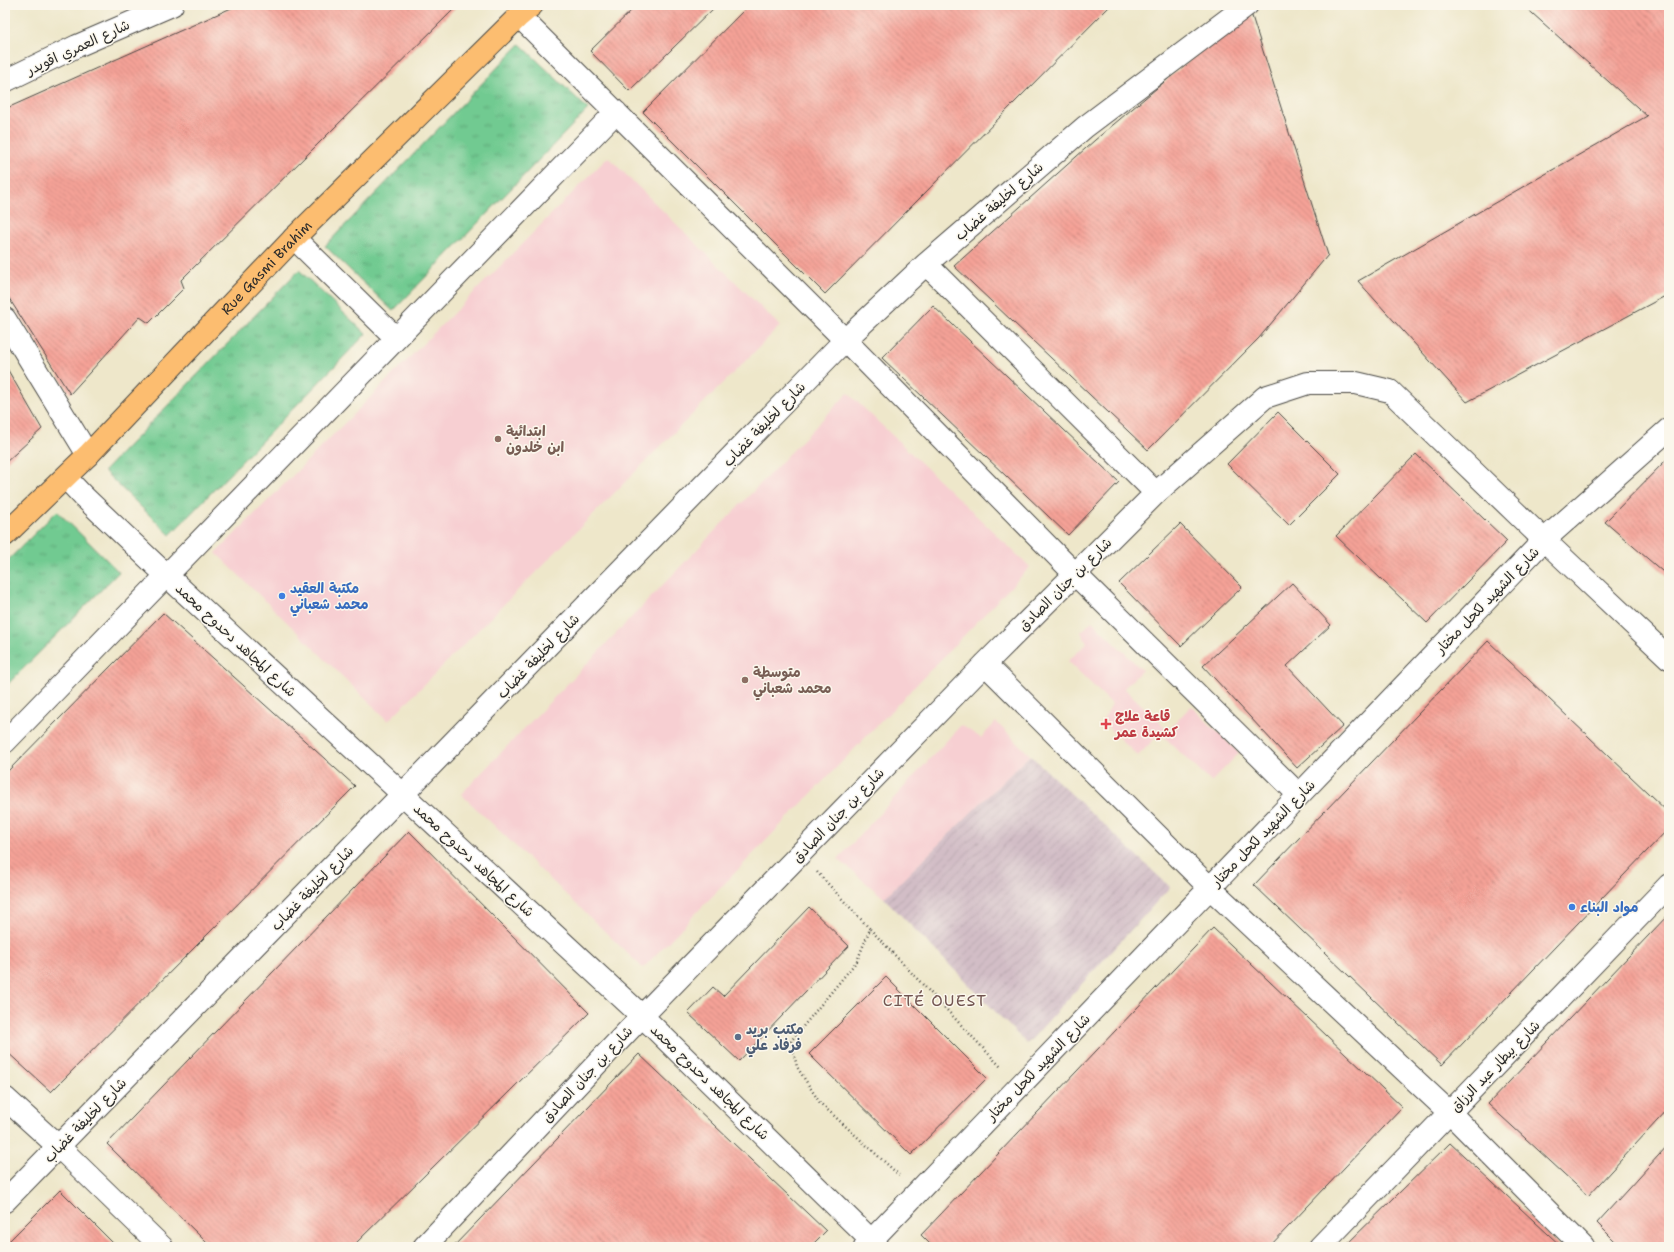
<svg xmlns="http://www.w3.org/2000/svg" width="1674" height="1252" viewBox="0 0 1674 1252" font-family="'Shantell Sans','Playpen Sans Arabic',sans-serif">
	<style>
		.built { fill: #f7cfd2 }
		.industrial { fill: url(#industrial-furrows) }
		.park { fill: url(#park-tufts); stroke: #4e7a5e }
		.building { fill: url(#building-back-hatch) }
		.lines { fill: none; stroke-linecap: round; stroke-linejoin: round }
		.minor-casing { stroke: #484743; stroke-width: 24 }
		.major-casing { stroke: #484743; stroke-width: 24 }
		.path { stroke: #484743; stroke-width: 2.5; stroke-dasharray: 1 3; stroke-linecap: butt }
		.minor { stroke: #fff; stroke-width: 22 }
		.major { stroke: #fcbd6f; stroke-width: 22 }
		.education-dot { fill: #8d6e63; stroke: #fbf7ec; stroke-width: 1.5 }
		.shop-dot { fill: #3f7fe0; stroke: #fbf7ec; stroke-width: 1.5 }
		.health-dot { fill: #e0444e; stroke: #fbf7ec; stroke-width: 1.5 }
		.service-dot { fill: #5c6f8a; stroke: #fbf7ec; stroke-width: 1.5 }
		.labels { text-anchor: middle; stroke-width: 3; stroke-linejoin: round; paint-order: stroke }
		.street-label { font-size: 14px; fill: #2b2b2b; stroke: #fbf7ec }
		.education-label { font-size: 14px; font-weight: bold; fill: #785e54; stroke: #fbf7ec; text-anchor: start }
		.shop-label { font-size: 14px; font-weight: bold; fill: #366cbe; stroke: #fbf7ec; text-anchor: start }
		.health-label { font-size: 14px; font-weight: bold; fill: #be3a42; stroke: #fbf7ec; text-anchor: start }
		.service-label { font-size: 14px; font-weight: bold; fill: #4e5e75; stroke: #fbf7ec; text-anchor: start }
		.quarter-label { font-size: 16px; letter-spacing: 1px; fill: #725551; stroke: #fbf7ec }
	</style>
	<defs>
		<pattern id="industrial-furrows" width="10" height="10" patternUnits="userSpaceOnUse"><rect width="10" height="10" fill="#d2bdc6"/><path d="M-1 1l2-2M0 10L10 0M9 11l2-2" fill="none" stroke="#b4a3aa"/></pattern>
		<pattern id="park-tufts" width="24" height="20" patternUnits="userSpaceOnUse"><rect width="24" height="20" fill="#71ca91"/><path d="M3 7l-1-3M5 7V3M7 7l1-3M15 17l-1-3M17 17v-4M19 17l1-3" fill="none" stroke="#5da477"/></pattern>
		<pattern id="building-back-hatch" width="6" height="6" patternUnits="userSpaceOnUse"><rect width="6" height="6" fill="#f5a297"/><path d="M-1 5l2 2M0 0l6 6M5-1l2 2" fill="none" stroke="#c7847b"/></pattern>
	</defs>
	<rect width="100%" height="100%" fill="#fbf7ec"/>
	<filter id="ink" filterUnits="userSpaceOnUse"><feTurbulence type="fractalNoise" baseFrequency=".025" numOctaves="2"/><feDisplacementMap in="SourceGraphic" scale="8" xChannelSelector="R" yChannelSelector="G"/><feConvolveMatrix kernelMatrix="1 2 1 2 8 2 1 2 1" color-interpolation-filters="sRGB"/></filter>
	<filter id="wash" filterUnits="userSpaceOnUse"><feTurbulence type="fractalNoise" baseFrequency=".012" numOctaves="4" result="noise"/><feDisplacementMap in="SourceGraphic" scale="16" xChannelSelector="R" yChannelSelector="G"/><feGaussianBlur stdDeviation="0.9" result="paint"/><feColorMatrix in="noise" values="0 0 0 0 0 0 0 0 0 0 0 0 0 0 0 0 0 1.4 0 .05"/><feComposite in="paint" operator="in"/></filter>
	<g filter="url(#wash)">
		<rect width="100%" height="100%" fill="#eee7ca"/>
		<path class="built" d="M 608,157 L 780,326 L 388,721 L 216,553 Z
			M 848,393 L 1030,567 L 643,968 L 461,794 Z
			M 1092,621 L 1142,670 L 1124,688 L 1168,730 L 1191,706 L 1239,753 L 1211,782 L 1160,733 L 1138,756 L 1102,722 L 1112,704 L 1068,661 L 1087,643 L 1081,632 Z
			M 996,722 L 1030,755 L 884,898 L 838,859 L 961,725 L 981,738 Z"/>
		<path class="industrial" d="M 1030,755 L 1170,887 L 1027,1044 L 884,898 Z"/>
		<path class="park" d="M 520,44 L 588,109 L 393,311 L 325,246 Z
			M 299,270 L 366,334 L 170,535 L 104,471 Z
			M 57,511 L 119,572 L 5,687 L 5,563 Z"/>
		<g id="blocks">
			<path class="building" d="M 238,5 L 458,5 L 181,280 L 184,288 L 149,323 L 140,317 L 70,394 L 5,292 L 5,109 Z
				M 637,5 L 717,5 L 629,91 L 590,51 Z
				M 749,5 L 1111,5 L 825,294 L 643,112 Z
				M 1523,5 L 1669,5 L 1669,294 L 1467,402 L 1358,281 L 1647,116 Z
				M 1250,10 L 1328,255 L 1259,338 L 1148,450 L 954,266 L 1095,140 Z
				M 933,306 L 1119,482 L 1068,535 L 882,358 Z
				M 5,365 L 42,429 L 5,463 Z
				M 1278,412 L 1340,474 L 1289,525 L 1227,464 Z
				M 1416,454 L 1507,541 L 1427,623 L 1336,536 Z
				M 1669,457 L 1669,577 L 1605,522 Z
				M 1180,524 L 1242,587 L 1181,646 L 1119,583 Z
				M 1292,583 L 1331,625 L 1287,666 L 1343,726 L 1297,768 L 1203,666 Z
				M 163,613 L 355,786 L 51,1092 L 5,1050 L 5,774 Z
				M 1488,641 L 1669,813 L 1669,828 L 1442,1065 L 1254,885 Z
				M 409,831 L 589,1013 L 352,1247 L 211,1247 L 107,1144 Z
				M 809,907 L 849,946 L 739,1061 L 688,1013 L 713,987 L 723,996 Z
				M 1669,914 L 1669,1108 L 1588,1196 L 1488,1104 Z
				M 1213,928 L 1402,1107 L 1269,1247 L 933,1247 L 921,1235 Z
				M 886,977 L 987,1078 L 911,1155 L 809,1054 Z
				M 639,1054 L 826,1231 L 810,1247 L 453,1247 Z
				M 1450,1143 L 1562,1247 L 1344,1247 Z
				M 1669,1144 L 1669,1247 L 1621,1247 L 1597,1223 Z
				M 60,1190 L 117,1247 L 5,1247 L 5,1245 Z"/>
		</g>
	</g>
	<g filter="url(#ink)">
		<use href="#blocks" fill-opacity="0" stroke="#484743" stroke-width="1"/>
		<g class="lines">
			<defs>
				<path id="minor" d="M 519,16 L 845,340 L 1075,574 L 1299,795
					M 5,81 L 77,46 L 172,5
					M 294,238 L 396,338
					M 926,264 L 1156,493
					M 5,319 L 88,455
					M 66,478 L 83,496 L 166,575 L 642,1016 L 878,1247
					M 985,664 L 1210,888 L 1450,1113 L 1583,1247
					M 5,742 L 616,112
					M 5,1098 L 59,1147 L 162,1247
					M 5,1201 L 403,794 L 845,340 L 926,264 L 1085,127 L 1247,5
					M 424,1247 L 642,1016 L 985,664 L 1156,493 L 1265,397 L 1308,383 L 1356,383 L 1390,391 L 1544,540 L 1669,658
					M 865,1247 L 1544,540 L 1669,429
					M 1320,1247 L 1669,885"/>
				<g id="major">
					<path id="s1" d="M 5,535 L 88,455 L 294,238 L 519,16 L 532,5"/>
				</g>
			</defs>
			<use href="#minor" class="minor-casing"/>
			<use href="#major" class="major-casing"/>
			<path class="path" d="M 817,872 L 870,929 L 857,961 L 791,1041 L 797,1067 L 820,1103 L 899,1175
				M 870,929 L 1001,1067"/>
			<use href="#minor" class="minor"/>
			<use href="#major" class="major"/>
		</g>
	</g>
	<g class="education-dot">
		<circle cx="498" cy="439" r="4"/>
		<circle cx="745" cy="680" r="4"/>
	</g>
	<g class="shop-dot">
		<circle cx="282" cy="596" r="4"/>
		<circle cx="1572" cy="907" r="4"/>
	</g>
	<path class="health-dot" d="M1104 718h4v4h4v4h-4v4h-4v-4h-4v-4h4z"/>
	<circle class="service-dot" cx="738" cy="1037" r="4"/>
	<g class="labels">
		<g class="street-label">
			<text transform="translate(78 47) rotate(-25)" y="5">شارع العمري اقويدر</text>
			<text transform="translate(999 201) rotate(-41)" y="5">شارع لخليفة غضاب</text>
			<text dy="5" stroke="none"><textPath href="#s1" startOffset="374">Rue Gasmi Brahim</textPath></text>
			<text transform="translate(764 424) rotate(-46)" y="5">شارع لخليفة غضاب</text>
			<text transform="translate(1065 584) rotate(-45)" y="5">شارع بن جنان الصادق</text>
			<text transform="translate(1487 600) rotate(-46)" y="5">شارع الشهيد لكحل مختار</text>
			<text transform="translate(236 640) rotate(43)" y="5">شارع المجاهد دحدوح محمد</text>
			<text transform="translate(538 656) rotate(-46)" y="5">شارع لخليفة غضاب</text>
			<text transform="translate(838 815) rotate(-46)" y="5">شارع بن جنان الصادق</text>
			<text transform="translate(1263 833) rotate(-46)" y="5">شارع الشهيد لكحل مختار</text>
			<text transform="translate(474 860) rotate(43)" y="5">شارع المجاهد دحدوح محمد</text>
			<text transform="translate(312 888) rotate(-46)" y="5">شارع لخليفة غضاب</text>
			<text transform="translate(1495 1066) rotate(-46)" y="5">شارع بيطار عبد الرزاق</text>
			<text transform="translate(1038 1067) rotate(-46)" y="5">شارع الشهيد لكحل مختار</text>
			<text transform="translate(587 1074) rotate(-47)" y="5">شارع بن جنان الصادق</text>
			<text transform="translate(710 1082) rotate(44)" y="5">شارع المجاهد دحدوح محمد</text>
			<text transform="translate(85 1120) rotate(-46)" y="5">شارع لخليفة غضاب</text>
		</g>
		<g class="education-label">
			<text x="506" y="436">ابتدائية<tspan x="506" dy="16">ابن خلدون</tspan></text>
			<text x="753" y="677">متوسطة<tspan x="753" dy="16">محمد شعباني</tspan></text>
		</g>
		<g class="shop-label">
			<text x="290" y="593">مكتبة العقيد<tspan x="290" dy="16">محمد شعباني</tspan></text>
			<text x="1580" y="912">مواد البناء</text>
		</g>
		<g class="health-label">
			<text x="1115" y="721">قاعة علاج<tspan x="1115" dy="16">كشيدة عمر</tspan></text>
		</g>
		<g class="service-label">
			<text x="746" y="1034">مكتب بريد<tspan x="746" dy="16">فرفاد علي</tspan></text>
		</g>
		<g class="quarter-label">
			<text x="935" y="1006">CITÉ OUEST</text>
		</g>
	</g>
	<rect width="1674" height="1252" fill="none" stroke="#fbf7ec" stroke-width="20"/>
</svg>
